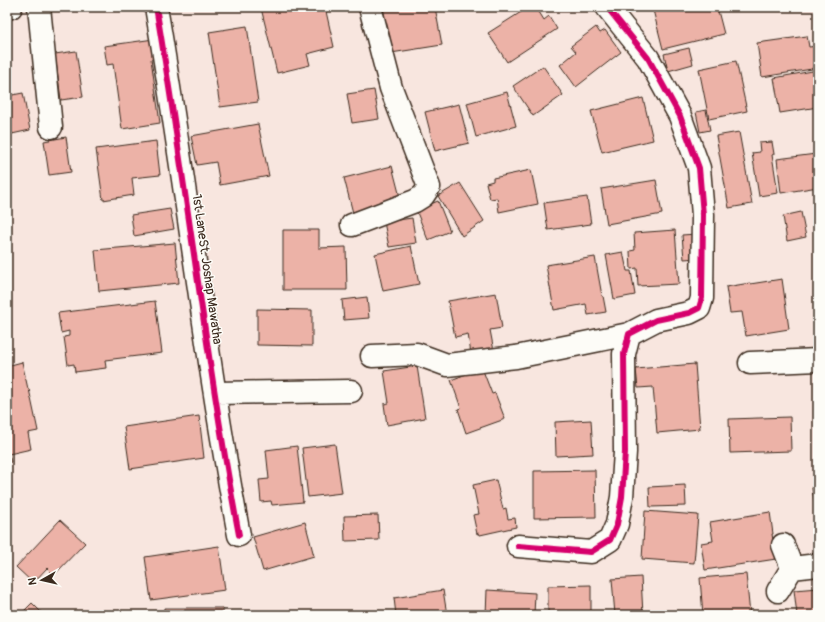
<svg xmlns="http://www.w3.org/2000/svg" width="825" height="622" viewBox="0 0 825 622" font-family="Pangolin,sans-serif">
	<style>
		.building { fill: #ecb2a7; stroke: #3b2a1e }
		.lines { fill: none; stroke-linecap: round; stroke-linejoin: round }
		.street-casing { stroke: #3b2a1e; stroke-width: 25 }
		.street { stroke: #fdfcf7; stroke-width: 22 }
		.cycleway-casing { stroke: #fdfcf7; stroke-width: 8 }
		.cycleway { stroke: #d6006c; stroke-width: 6 }
		.labels { text-anchor: middle; stroke-width: 3; stroke-linejoin: round; paint-order: stroke }
		.street-label { font-size: 13px; fill: #3b2a1e; stroke: #fdfcf7 }
	</style>
	<rect width="100%" height="100%" fill="#f8e6df"/>
	<filter id="ink" filterUnits="userSpaceOnUse"><feTurbulence type="fractalNoise" baseFrequency=".025" numOctaves="2"/><feDisplacementMap in="SourceGraphic" scale="8" xChannelSelector="R" yChannelSelector="G"/><feConvolveMatrix kernelMatrix="1 2 1 2 8 2 1 2 1" color-interpolation-filters="sRGB"/></filter>
	<g filter="url(#ink)">
		<path class="building" d="M 264,7 L 325,7 L 334,47 L 307,54 L 310,65 L 277,73 L 261,8 Z
			M 383,7 L 435,7 L 442,45 L 391,53 Z
			M 529,7 L 536,7 L 544,20 L 549,16 L 557,29 L 507,62 L 488,33 Z
			M 663,7 L 717,7 L 724,34 L 663,49 L 653,10 Z
			M 247,26 L 258,102 L 220,107 L 209,32 Z
			M 596,27 L 600,33 L 605,30 L 621,52 L 576,87 L 560,65 L 576,52 L 571,46 Z
			M 807,36 L 809,47 L 818,46 L 818,67 L 812,68 L 812,69 L 762,77 L 757,43 Z
			M 154,39 L 157,58 L 151,59 L 160,123 L 122,129 L 113,64 L 107,65 L 104,46 Z
			M 689,48 L 693,64 L 668,71 L 664,54 Z
			M 76,51 L 83,97 L 61,100 L 55,54 Z
			M 736,61 L 747,111 L 709,119 L 699,69 Z
			M 543,66 L 563,95 L 533,116 L 513,86 Z
			M 818,70 L 818,107 L 780,113 L 774,78 Z
			M 374,90 L 379,119 L 352,123 L 347,94 Z
			M 507,92 L 516,126 L 476,137 L 467,103 Z
			M 23,93 L 30,130 L 12,134 L 7,109 L 7,96 Z
			M 643,98 L 653,140 L 602,152 L 591,111 Z
			M 459,104 L 469,143 L 435,151 L 425,112 Z
			M 706,110 L 710,130 L 700,132 L 696,112 Z
			M 258,124 L 269,176 L 220,185 L 216,162 L 197,165 L 191,136 Z
			M 739,132 L 752,204 L 729,208 L 716,136 Z
			M 66,137 L 71,172 L 49,175 L 44,141 Z
			M 156,141 L 160,175 L 132,178 L 134,195 L 103,200 L 96,149 Z
			M 772,142 L 774,154 L 772,155 L 778,193 L 759,196 L 752,153 L 760,152 L 759,143 Z
			M 816,154 L 818,171 L 818,187 L 781,193 L 777,159 Z
			M 392,166 L 401,201 L 353,213 L 344,178 Z
			M 531,170 L 538,204 L 499,212 L 497,198 L 490,199 L 486,183 L 493,181 L 493,178 Z
			M 656,180 L 662,214 L 607,224 L 601,189 Z
			M 460,183 L 484,221 L 462,236 L 438,196 Z
			M 587,197 L 591,224 L 548,230 L 544,203 Z
			M 438,201 L 450,231 L 428,240 L 416,210 Z
			M 170,209 L 174,229 L 134,236 L 131,215 Z
			M 801,212 L 806,237 L 787,241 L 783,216 Z
			M 412,218 L 416,243 L 389,247 L 384,222 Z
			M 283,230 L 319,230 L 319,248 L 346,247 L 347,290 L 283,290 Z
			M 675,230 L 679,284 L 638,286 L 637,268 L 631,269 L 630,251 L 635,250 L 634,233 Z
			M 696,234 L 698,258 L 684,259 L 682,235 Z
			M 175,243 L 179,283 L 99,291 L 95,250 Z
			M 411,246 L 419,284 L 383,291 L 375,254 Z
			M 623,252 L 627,271 L 631,271 L 635,295 L 614,299 L 606,255 Z
			M 595,257 L 602,296 L 603,296 L 606,312 L 588,315 L 586,304 L 554,310 L 546,265 Z
			M 782,279 L 789,329 L 746,336 L 742,312 L 730,313 L 726,287 L 750,283 L 750,284 Z
			M 496,293 L 502,328 L 490,330 L 494,351 L 471,354 L 468,334 L 455,337 L 448,301 Z
			M 367,297 L 369,318 L 344,320 L 342,300 Z
			M 155,301 L 162,353 L 105,360 L 106,368 L 75,372 L 74,364 L 68,365 L 64,337 L 69,336 L 69,331 L 61,333 L 58,313 Z
			M 257,309 L 312,310 L 312,346 L 257,345 Z
			M 22,362 L 28,389 L 29,389 L 38,431 L 28,433 L 31,449 L 9,454 L 11,462 L 7,463 L 7,366 Z
			M 695,364 L 700,429 L 657,433 L 653,387 L 638,388 L 636,369 Z
			M 417,366 L 425,418 L 387,425 L 384,404 L 389,403 L 384,371 Z
			M 482,368 L 492,394 L 495,393 L 505,419 L 466,433 L 458,409 L 461,408 L 451,380 Z
			M 199,416 L 204,458 L 130,469 L 124,427 Z
			M 790,417 L 791,451 L 730,453 L 729,419 Z
			M 591,420 L 593,454 L 556,456 L 555,422 Z
			M 335,444 L 342,493 L 308,497 L 302,448 Z
			M 297,446 L 303,502 L 272,505 L 271,501 L 261,502 L 259,480 L 269,479 L 266,450 Z
			M 595,470 L 596,517 L 534,518 L 534,471 Z
			M 496,480 L 503,509 L 506,508 L 508,519 L 515,518 L 516,527 L 480,535 L 479,533 L 477,534 L 473,515 L 479,514 L 473,485 Z
			M 685,485 L 686,506 L 650,507 L 649,487 Z
			M 818,487 L 818,522 L 812,488 Z
			M 645,511 L 698,515 L 694,563 L 642,559 Z
			M 770,512 L 773,534 L 772,534 L 776,559 L 705,570 L 701,543 L 713,541 L 710,522 Z
			M 378,515 L 379,540 L 345,541 L 344,516 Z
			M 60,520 L 85,543 L 54,575 L 47,568 L 33,583 L 16,567 Z
			M 305,522 L 314,556 L 263,571 L 253,537 Z
			M 219,546 L 225,590 L 151,600 L 145,557 Z
			M 746,574 L 750,615 L 703,615 L 700,578 Z
			M 641,577 L 643,615 L 615,615 L 612,579 Z
			M 591,585 L 591,615 L 548,615 L 548,586 Z
			M 818,588 L 818,615 L 797,615 L 794,590 Z
			M 443,590 L 447,615 L 396,615 L 394,598 Z
			M 487,590 L 535,593 L 534,615 L 486,615 Z
			M 32,603 L 44,615 L 20,615 Z
			M 7,605 L 17,615 L 7,615 Z
			M 164,608 L 223,608 L 223,615 L 164,615 Z"/>
		<g class="lines">
			<defs>
				<path id="street" d="M 39,7 L 51,127
					M 156,7 C 186,182 206,360 239,535
					M 7,8 L 11,7
					M 352,225 L 415,201 L 423,196 L 429,187 L 391,88 L 370,7
					M 372,356 L 417,354 L 447,365 L 516,357 L 629,334
					M 750,363 L 818,360
					M 215,393 L 351,391
					M 783,545 L 792,568
					M 518,546 L 591,552 L 610,540 L 617,524 L 622,497 L 625,452 L 624,354 L 629,334 L 656,320 L 689,313 L 699,308 L 702,298 L 703,215 L 699,168 L 680,116 L 648,58 L 607,7
					M 778,591 L 792,568 L 818,565"/>
			</defs>
			<use href="#street" class="street-casing"/>
			<use href="#street" class="street"/>
			<defs>
				<path id="cycleway" d="M 156,7 C 186,182 206,360 239,535
					M 518,546 L 591,552 L 610,540 L 617,524 L 622,497 L 625,452 L 624,354 L 629,334 L 656,320 L 689,313 L 699,308 L 702,298 L 703,215 L 699,168 L 680,116 L 648,58 L 607,7"/>
			</defs>
			<use href="#cycleway" class="cycleway-casing"/>
			<use href="#cycleway" class="cycleway"/>
		</g>
	</g>
	<g class="labels">
		<g class="street-label">
			<text transform="translate(208 269) rotate(82)" y="5">1st LaneSt. Joshap Mawatha</text>
		</g>
	</g>
	<rect width="825" height="622" fill="none" stroke="#fdfcf7" stroke-width="24"/>
	<rect x="12" y="12" width="801" height="598" fill="none" stroke="#3b2a1e" stroke-width="1.5" filter="url(#ink)"/>
	<g transform="translate(42 580) rotate(262)" stroke="#fdfcf7" stroke-width="3" paint-order="stroke">
	<path d="M0-3L7 15L0 10L-7 15Z" fill="#3b2a1e"/>
	<text y="-6" font-size="11" font-weight="bold" text-anchor="middle" fill="#3b2a1e">N</text>
	</g>
</svg>
